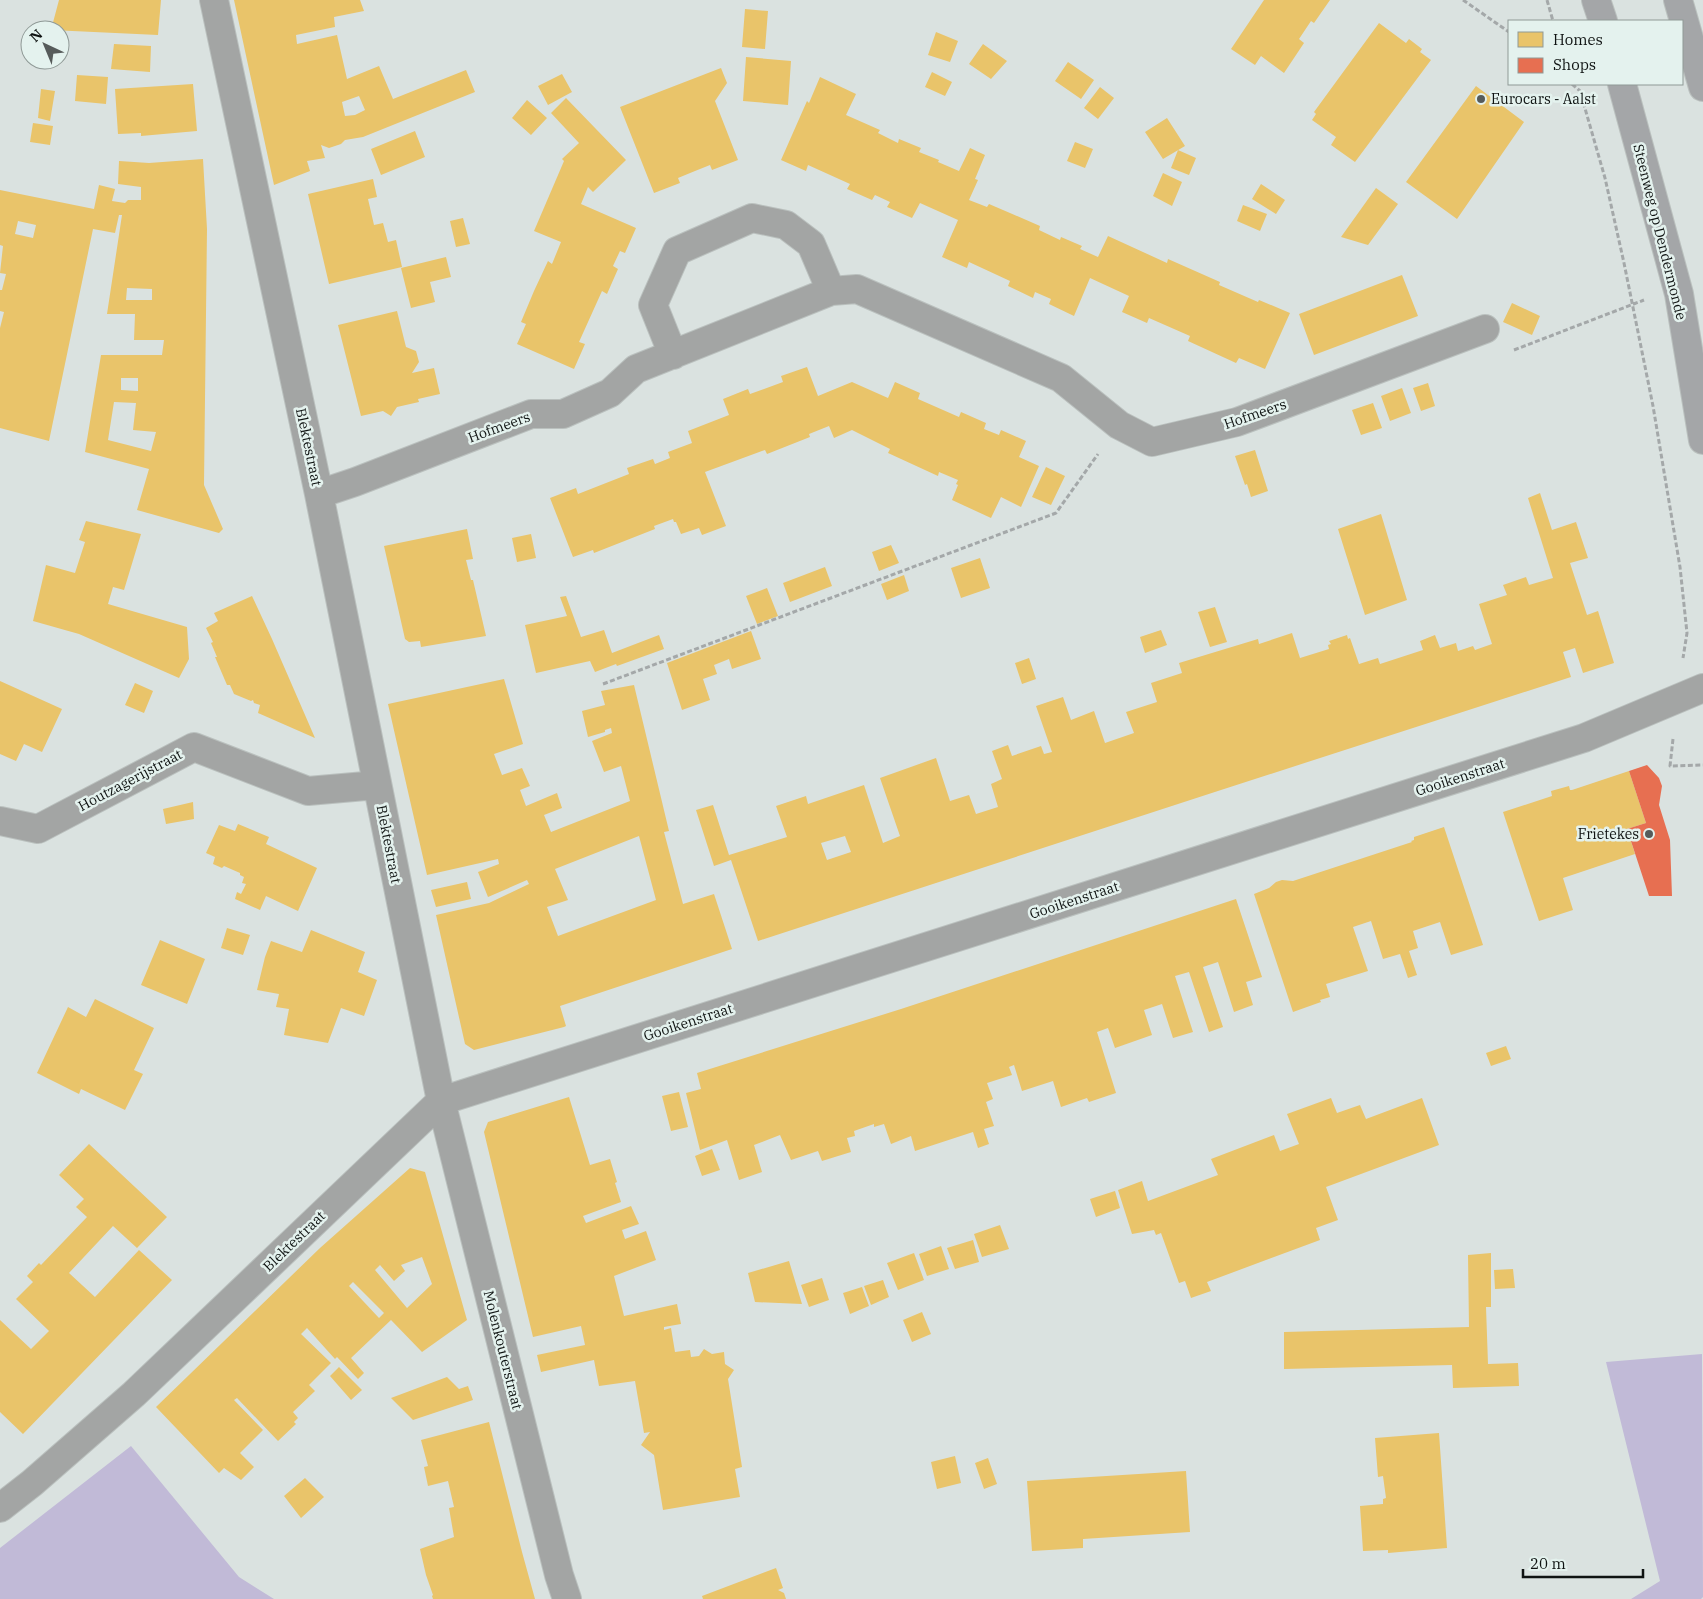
<svg xmlns="http://www.w3.org/2000/svg" width="1703" height="1599" viewBox="0 0 1703 1599" font-family="'IBM Plex Serif',serif">
	<style>
		.forest { fill: #c1bad7 }
		.homes { fill: #e9c46a; fill-rule: evenodd }
		.shops { fill: #e76f51 }
		.lines { fill: none; stroke-linecap: round; stroke-linejoin: round }
		.minor-casing { stroke: #bac0be; stroke-width: 30 }
		.major-casing { stroke: #bac0be; stroke-width: 30 }
		.path { stroke: #a4a8a9; stroke-width: 3; stroke-dasharray: 5 2.5; stroke-linecap: butt }
		.minor { stroke: #a3a5a4; stroke-width: 28 }
		.major { stroke: #a4a6a8; stroke-width: 28 }
		.poi-dot { fill: #565b5a; stroke: #e4f2ee; stroke-width: 2 }
		.labels { text-anchor: middle; stroke-width: 5; stroke-linejoin: round; paint-order: stroke }
		.poi-label { font-size: 14px; fill: #0f1312; stroke: #e4f2ee; text-anchor: start }
		.street-label { font-size: 14px; fill: #0f1312; stroke: #e4f2ee }
	</style>
	<rect width="100%" height="100%" fill="#dae2e0"/>
	<path class="forest" d="M 1702,1354 L 1703,1597 L 1701,1599 L 1631,1599 L 1660,1581 L 1606,1362 Z
		M 131,1446 L 239,1577 L 274,1599 L 0,1599 L 0,1548 Z"/>
	<path class="homes" d="M 59,0 L 161,0 L 158,35 L 51,30 Z
		M 234,0 L 360,0 L 364,11 L 334,17 L 335,27 L 296,35 L 297,44 L 337,35 L 347,79 L 379,66 L 393,99 L 466,70 L 475,92 L 363,137 L 345,140 L 341,144 L 329,148 L 321,145 L 325,158 L 307,161 L 310,171 L 274,185 ZM 359,96 L 365,110 L 355,115 L 345,116 L 342,102 Z
		M 1264,0 L 1330,0 L 1314,23 L 1311,21 L 1299,39 L 1304,43 L 1284,73 L 1261,56 L 1255,65 L 1231,49 Z
		M 745,9 L 768,11 L 765,49 L 742,47 Z
		M 1379,23 L 1406,43 L 1409,39 L 1422,49 L 1420,52 L 1431,60 L 1355,162 L 1331,145 L 1336,137 L 1312,120 L 1316,114 L 1314,112 Z
		M 936,32 L 958,41 L 950,62 L 928,55 Z
		M 114,44 L 151,46 L 150,72 L 111,69 Z
		M 983,44 L 1007,61 L 991,79 L 969,64 Z
		M 746,57 L 791,61 L 788,105 L 743,101 Z
		M 1068,62 L 1094,80 L 1081,99 L 1055,81 Z
		M 721,68 L 727,83 L 715,101 L 738,160 L 712,170 L 710,165 L 695,171 L 678,178 L 680,183 L 654,193 L 620,107 Z
		M 932,72 L 952,82 L 945,96 L 925,87 Z
		M 562,74 L 572,92 L 548,105 L 538,86 Z
		M 77,75 L 108,77 L 106,104 L 75,101 Z
		M 820,77 L 856,94 L 846,115 L 880,130 L 878,133 L 898,143 L 899,139 L 921,148 L 919,152 L 939,160 L 938,162 L 959,171 L 970,148 L 985,155 L 975,179 L 978,180 L 969,200 L 987,207 L 989,204 L 1010,213 L 1040,226 L 1039,230 L 1060,240 L 1061,237 L 1082,246 L 1080,249 L 1098,257 L 1108,236 L 1167,263 L 1168,259 L 1220,282 L 1219,285 L 1258,302 L 1259,300 L 1290,313 L 1265,369 L 1239,358 L 1236,363 L 1188,341 L 1190,336 L 1149,318 L 1147,323 L 1122,312 L 1129,296 L 1090,278 L 1074,316 L 1049,304 L 1051,299 L 1035,292 L 1033,298 L 1008,286 L 1010,281 L 969,262 L 967,268 L 942,257 L 958,220 L 920,203 L 912,218 L 887,207 L 890,202 L 875,195 L 872,200 L 847,189 L 850,184 L 808,165 L 806,171 L 781,160 L 807,101 L 809,103 Z
		M 193,84 L 197,131 L 141,136 L 141,133 L 118,134 L 115,89 Z
		M 1476,86 L 1524,122 L 1457,219 L 1406,182 Z
		M 1100,87 L 1114,98 L 1098,119 L 1084,108 Z
		M 41,89 L 55,91 L 50,121 L 38,118 Z
		M 566,98 L 626,160 L 593,192 L 588,187 L 581,204 L 636,228 L 625,253 L 620,251 L 613,266 L 618,269 L 607,294 L 602,291 L 579,342 L 585,344 L 574,369 L 517,344 L 526,324 L 521,322 L 534,291 L 548,261 L 552,264 L 561,242 L 534,231 L 564,161 L 562,159 L 579,143 L 551,113 Z
		M 527,100 L 547,118 L 531,135 L 512,118 Z
		M 1167,118 L 1185,146 L 1163,159 L 1145,132 Z
		M 33,123 L 53,126 L 50,145 L 30,142 Z
		M 415,131 L 425,157 L 381,175 L 371,149 Z
		M 1075,142 L 1093,149 L 1085,168 L 1067,161 Z
		M 1178,150 L 1196,158 L 1189,175 L 1171,168 Z
		M 203,159 L 207,229 L 204,485 L 223,529 L 219,533 L 137,510 L 149,469 L 85,452 L 101,355 L 162,355 L 164,340 L 134,340 L 135,314 L 107,314 L 122,215 L 119,215 L 115,233 L 93,229 L 49,441 L 0,428 L 0,328 L 4,312 L 0,311 L 0,290 L 2,290 L 6,274 L 0,273 L 3,246 L 0,245 L 0,190 L 94,209 L 99,185 L 115,189 L 112,201 L 125,203 L 128,200 L 141,200 L 141,187 L 118,184 L 119,161 L 149,163 ZM 18,221 L 36,225 L 33,238 L 15,234 ZM 127,288 L 152,289 L 152,300 L 126,300 ZM 121,378 L 138,378 L 138,391 L 121,390 ZM 114,402 L 136,403 L 133,430 L 156,432 L 151,451 L 108,440 Z
		M 1163,173 L 1182,182 L 1172,206 L 1153,196 Z
		M 373,179 L 377,197 L 368,199 L 374,225 L 383,223 L 388,242 L 396,240 L 402,267 L 329,284 L 308,194 Z
		M 1261,184 L 1285,200 L 1276,214 L 1252,199 Z
		M 1376,188 L 1398,204 L 1368,245 L 1341,237 Z
		M 1243,205 L 1267,214 L 1260,231 L 1237,221 Z
		M 463,218 L 470,244 L 456,247 L 450,221 Z
		M 446,257 L 451,277 L 430,282 L 435,302 L 411,308 L 401,268 Z
		M 1402,275 L 1418,316 L 1314,355 L 1299,314 Z
		M 1512,303 L 1540,316 L 1532,335 L 1503,322 Z
		M 397,311 L 406,347 L 416,351 L 419,362 L 412,373 L 434,368 L 440,394 L 418,399 L 419,402 L 397,407 L 391,416 L 383,411 L 361,416 L 338,325 Z
		M 807,367 L 818,396 L 852,382 L 888,398 L 895,382 L 920,393 L 918,399 L 959,417 L 961,412 L 986,423 L 984,429 L 999,435 L 1001,430 L 1026,441 L 1019,457 L 1039,466 L 1021,507 L 1001,497 L 991,518 L 952,500 L 958,485 L 956,484 L 958,480 L 939,472 L 938,476 L 888,453 L 890,449 L 852,430 L 834,438 L 829,426 L 809,434 L 810,437 L 767,454 L 765,450 L 705,472 L 726,526 L 702,535 L 699,528 L 681,534 L 676,522 L 674,522 L 673,519 L 654,526 L 655,529 L 594,553 L 593,550 L 573,557 L 550,498 L 576,488 L 578,494 L 629,474 L 627,468 L 653,459 L 655,464 L 670,458 L 668,452 L 692,443 L 688,431 L 729,415 L 723,399 L 748,389 L 750,394 L 783,382 L 781,376 Z
		M 1428,383 L 1435,406 L 1421,411 L 1413,388 Z
		M 1402,388 L 1411,413 L 1390,421 L 1381,396 Z
		M 1373,403 L 1382,428 L 1361,435 L 1352,410 Z
		M 1255,450 L 1268,491 L 1251,497 L 1247,484 L 1245,485 L 1235,456 Z
		M 1046,467 L 1065,476 L 1051,505 L 1032,497 Z
		M 1540,493 L 1552,530 L 1576,522 L 1588,558 L 1570,563 L 1587,615 L 1598,611 L 1614,663 L 1583,673 L 1575,648 L 1563,652 L 1571,677 L 1221,790 L 758,941 L 731,860 L 714,866 L 696,810 L 713,805 L 729,855 L 787,837 L 776,806 L 806,796 L 808,804 L 864,785 L 883,843 L 900,836 L 880,778 L 936,758 L 950,801 L 969,795 L 976,814 L 998,807 L 991,784 L 1002,779 L 992,751 L 1008,745 L 1012,756 L 1041,746 L 1044,754 L 1052,752 L 1036,706 L 1063,697 L 1071,720 L 1094,711 L 1105,743 L 1134,733 L 1126,712 L 1157,702 L 1151,683 L 1182,673 L 1179,663 L 1258,639 L 1259,644 L 1292,633 L 1300,658 L 1329,649 L 1328,645 L 1331,644 L 1329,641 L 1347,635 L 1348,639 L 1350,638 L 1359,664 L 1378,658 L 1380,664 L 1423,650 L 1420,641 L 1435,635 L 1440,648 L 1456,643 L 1458,651 L 1473,646 L 1475,650 L 1492,644 L 1479,604 L 1507,595 L 1503,585 L 1526,577 L 1529,585 L 1553,578 L 1528,498 ZM 845,836 L 851,852 L 827,860 L 821,843 Z
		M 1381,514 L 1407,600 L 1365,615 L 1338,529 Z
		M 86,521 L 141,534 L 124,590 L 113,587 L 108,604 L 187,627 L 189,659 L 179,678 L 79,634 L 33,621 L 46,565 L 75,573 L 85,542 L 79,540 Z
		M 467,529 L 473,559 L 466,560 L 471,580 L 473,580 L 486,636 L 421,647 L 420,641 L 409,642 L 405,639 L 384,546 Z
		M 531,534 L 536,558 L 517,562 L 512,538 Z
		M 891,545 L 899,563 L 879,571 L 872,552 Z
		M 980,558 L 990,588 L 961,598 L 951,568 Z
		M 825,567 L 832,586 L 790,602 L 783,583 Z
		M 904,575 L 909,591 L 887,600 L 881,584 Z
		M 767,588 L 778,616 L 757,624 L 746,596 Z
		M 252,596 L 272,639 L 315,738 L 258,713 L 260,705 L 254,703 L 253,700 L 251,701 L 234,694 L 230,685 L 227,685 L 215,657 L 217,657 L 211,643 L 213,642 L 206,628 L 218,621 L 214,613 Z
		M 566,596 L 581,637 L 604,630 L 612,653 L 659,635 L 664,649 L 617,666 L 616,664 L 595,672 L 590,661 L 536,673 L 525,625 L 567,616 L 560,597 Z
		M 1215,607 L 1227,642 L 1210,647 L 1198,612 Z
		M 1161,630 L 1167,645 L 1145,653 L 1140,637 Z
		M 751,631 L 761,659 L 732,669 L 729,659 L 714,665 L 717,674 L 703,679 L 710,700 L 682,710 L 667,663 Z
		M 1029,658 L 1036,679 L 1022,684 L 1015,663 Z
		M 504,679 L 523,744 L 494,754 L 502,775 L 522,768 L 530,786 L 520,790 L 526,806 L 557,793 L 562,808 L 544,815 L 551,832 L 630,801 L 621,766 L 604,772 L 592,741 L 612,733 L 611,728 L 605,730 L 605,732 L 588,737 L 582,711 L 605,705 L 601,691 L 634,685 L 669,831 L 664,832 L 683,904 L 714,894 L 732,949 L 560,1006 L 566,1026 L 564,1027 L 474,1050 L 465,1044 L 436,915 L 489,903 L 529,884 L 527,880 L 488,897 L 478,872 L 499,864 L 498,859 L 427,875 L 388,704 ZM 639,836 L 656,900 L 558,936 L 547,907 L 568,900 L 555,869 Z
		M 0,681 L 62,709 L 42,752 L 24,744 L 16,761 L 0,754 Z
		M 135,683 L 153,691 L 144,713 L 125,705 Z
		M 1629,771 L 1646,823 L 1627,829 L 1635,854 L 1563,878 L 1573,910 L 1539,921 L 1503,812 L 1552,796 L 1551,791 L 1569,786 L 1570,790 L 1572,790 Z
		M 193,802 L 194,819 L 166,824 L 163,809 Z
		M 238,824 L 269,837 L 266,844 L 317,868 L 298,911 L 266,896 L 260,910 L 235,899 L 237,892 L 241,894 L 246,884 L 242,883 L 244,877 L 240,875 L 240,873 L 224,866 L 222,868 L 213,864 L 215,857 L 206,853 L 219,825 L 235,831 Z
		M 1444,827 L 1483,945 L 1451,955 L 1440,922 L 1413,931 L 1418,948 L 1409,951 L 1417,975 L 1408,978 L 1400,954 L 1383,959 L 1371,921 L 1353,927 L 1368,971 L 1326,984 L 1330,997 L 1320,1000 L 1321,1002 L 1293,1012 L 1254,894 L 1269,888 L 1276,882 L 1282,880 L 1293,881 L 1412,842 L 1411,841 L 1414,840 L 1414,837 Z
		M 467,882 L 471,899 L 436,907 L 431,890 Z
		M 1236,899 L 1262,977 L 1246,982 L 1253,1005 L 1234,1012 L 1218,962 L 1203,967 L 1223,1027 L 1209,1032 L 1189,972 L 1175,976 L 1193,1032 L 1173,1038 L 1162,1004 L 1144,1010 L 1152,1035 L 1115,1048 L 1108,1028 L 1097,1032 L 1116,1093 L 1089,1102 L 1087,1098 L 1061,1107 L 1053,1081 L 1022,1091 L 1014,1065 L 1009,1067 L 1012,1075 L 987,1083 L 993,1099 L 986,1102 L 994,1126 L 984,1129 L 989,1144 L 978,1148 L 973,1132 L 915,1151 L 911,1136 L 891,1144 L 884,1124 L 874,1127 L 874,1124 L 854,1131 L 855,1136 L 847,1138 L 851,1152 L 822,1161 L 818,1151 L 791,1160 L 780,1135 L 754,1145 L 762,1172 L 739,1180 L 727,1140 L 700,1150 L 686,1093 L 701,1089 L 697,1073 L 901,1009 Z
		M 227,928 L 250,935 L 243,955 L 221,948 Z
		M 311,930 L 365,952 L 358,972 L 377,980 L 364,1016 L 341,1008 L 328,1043 L 284,1035 L 289,1009 L 276,1007 L 279,994 L 257,990 L 265,957 L 271,941 L 302,952 Z
		M 160,940 L 205,959 L 187,1004 L 141,985 Z
		M 95,999 L 154,1028 L 134,1070 L 143,1074 L 125,1110 L 81,1089 L 79,1094 L 37,1073 L 68,1007 L 86,1017 Z
		M 1506,1046 L 1511,1059 L 1491,1066 L 1486,1053 Z
		M 679,1092 L 688,1127 L 671,1131 L 662,1096 Z
		M 569,1097 L 590,1165 L 610,1159 L 617,1182 L 615,1183 L 621,1202 L 583,1216 L 586,1223 L 631,1206 L 639,1224 L 622,1230 L 625,1239 L 646,1231 L 656,1260 L 614,1276 L 624,1316 L 677,1304 L 681,1324 L 664,1327 L 664,1330 L 671,1328 L 675,1352 L 690,1350 L 691,1357 L 699,1356 L 704,1349 L 712,1354 L 724,1352 L 725,1364 L 734,1370 L 728,1379 L 742,1467 L 735,1469 L 740,1497 L 663,1510 L 654,1455 L 641,1445 L 650,1432 L 644,1433 L 635,1381 L 599,1386 L 594,1360 L 541,1372 L 537,1355 L 585,1345 L 581,1326 L 533,1337 L 484,1132 L 488,1122 Z
		M 1331,1098 L 1337,1113 L 1360,1105 L 1366,1119 L 1422,1098 L 1439,1145 L 1326,1187 L 1338,1220 L 1316,1228 L 1320,1240 L 1207,1282 L 1211,1291 L 1191,1298 L 1185,1281 L 1179,1283 L 1161,1233 L 1156,1235 L 1154,1230 L 1132,1234 L 1118,1190 L 1142,1181 L 1148,1201 L 1218,1175 L 1211,1159 L 1274,1135 L 1280,1151 L 1299,1144 L 1287,1114 Z
		M 89,1144 L 167,1217 L 137,1248 L 113,1226 L 69,1273 L 95,1297 L 139,1250 L 172,1280 L 23,1434 L 0,1412 L 0,1320 L 31,1349 L 49,1331 L 16,1299 L 33,1282 L 27,1276 L 39,1263 L 41,1265 L 87,1217 L 76,1207 L 84,1199 L 59,1175 Z
		M 712,1149 L 720,1170 L 702,1176 L 695,1156 Z
		M 410,1168 L 425,1172 L 467,1320 L 422,1352 L 391,1320 L 351,1358 L 364,1373 L 358,1379 L 337,1357 L 335,1359 L 307,1328 L 301,1334 L 331,1363 L 309,1385 L 315,1391 L 293,1412 L 298,1418 L 294,1422 L 296,1424 L 278,1441 L 237,1398 L 234,1400 L 263,1430 L 240,1453 L 254,1467 L 241,1480 L 224,1468 L 219,1473 L 156,1407 L 320,1248 ZM 422,1257 L 432,1284 L 407,1308 L 375,1270 L 380,1265 L 394,1281 L 405,1271 L 401,1265 ZM 353,1282 L 384,1313 L 379,1318 L 349,1286 Z
		M 1115,1191 L 1120,1208 L 1096,1217 L 1090,1199 Z
		M 1000,1225 L 1009,1249 L 982,1257 L 974,1234 Z
		M 973,1240 L 979,1262 L 955,1269 L 947,1248 Z
		M 941,1246 L 949,1269 L 927,1276 L 919,1254 Z
		M 914,1253 L 924,1280 L 898,1290 L 887,1263 Z
		M 1491,1253 L 1491,1307 L 1486,1307 L 1488,1364 L 1518,1363 L 1519,1386 L 1453,1388 L 1452,1365 L 1284,1369 L 1284,1332 L 1469,1327 L 1468,1255 Z
		M 789,1261 L 802,1304 L 755,1302 L 748,1273 Z
		M 1513,1269 L 1515,1288 L 1495,1289 L 1494,1270 Z
		M 822,1278 L 829,1300 L 809,1307 L 801,1285 Z
		M 883,1280 L 889,1297 L 871,1305 L 864,1286 Z
		M 862,1287 L 869,1306 L 850,1314 L 843,1293 Z
		M 922,1312 L 931,1334 L 912,1342 L 903,1320 Z
		M 339,1367 L 362,1390 L 351,1400 L 330,1376 Z
		M 447,1377 L 459,1389 L 468,1386 L 473,1400 L 413,1420 L 391,1398 Z
		M 489,1422 L 522,1552 L 535,1599 L 433,1599 L 432,1596 L 433,1595 L 426,1575 L 420,1549 L 454,1537 L 449,1508 L 454,1507 L 448,1481 L 428,1486 L 424,1467 L 428,1466 L 421,1440 Z
		M 1439,1433 L 1447,1548 L 1388,1553 L 1388,1550 L 1363,1551 L 1360,1506 L 1383,1504 L 1383,1499 L 1386,1498 L 1383,1476 L 1378,1477 L 1375,1438 Z
		M 955,1456 L 961,1483 L 937,1489 L 931,1462 Z
		M 988,1458 L 997,1484 L 984,1489 L 975,1463 Z
		M 1186,1471 L 1190,1532 L 1083,1539 L 1083,1548 L 1032,1551 L 1027,1481 Z
		M 305,1478 L 324,1497 L 301,1518 L 284,1496 Z
		M 776,1568 L 783,1588 L 778,1590 L 784,1593 L 786,1599 L 703,1599 L 702,1596 Z"/>
	<path class="shops" d="M 1647,765 L 1659,778 L 1662,786 L 1659,805 L 1670,840 L 1672,896 L 1649,896 L 1627,829 L 1646,823 L 1629,771 Z"/>
	<g class="lines">
		<defs>
			<path id="minor" d="M 214,0 L 319,494 L 441,1101 L 559,1575 L 567,1599
				M 673,355 L 653,305 L 677,251 L 752,218 L 786,225 L 811,244 L 831,291
				M 319,494 L 355,482 L 531,414 L 563,414 L 610,393 L 636,369 L 831,291 L 857,289 L 1061,378 L 1119,425 L 1152,442 L 1237,422 L 1485,329
				M 0,821 L 38,829 L 194,747 L 308,791 L 377,785
				M 0,1508 L 32,1483 L 134,1394 L 441,1101 L 1584,738 L 1703,688"/>
			<path id="major" d="M 1596,0 L 1603,21
				M 1678,0 L 1703,87
				M 1622,84 L 1679,294 L 1703,440"/>
		</defs>
		<use href="#minor" class="minor-casing"/>
		<use href="#major" class="major-casing"/>
		<path class="path" d="M 1463,0 L 1509,32
			M 1547,0 L 1553,21
			M 1572,84 L 1580,91 L 1605,178 L 1624,263 L 1653,406 L 1680,567 L 1687,633 L 1683,658
			M 1514,350 L 1644,300
			M 603,684 L 1056,513 L 1098,454
			M 1673,739 L 1670,766 L 1703,765"/>
		<use href="#minor" class="minor"/>
		<use href="#major" class="major"/>
	</g>
	<g class="poi-dot">
		<circle cx="1481" cy="99" r="5"/>
		<circle cx="1649" cy="834" r="5"/>
	</g>
	<g class="labels">
		<g class="poi-label">
			<text x="1491" y="104">Eurocars - Aalst</text>
			<text x="1639" y="839" text-anchor="end">Frietekes</text>
		</g>
		<g class="street-label">
			<text transform="translate(1660 232) rotate(76)" y="5">Steenweg op Dendermonde</text>
			<text transform="translate(1255 414) rotate(-19)" y="5">Hofmeers</text>
			<text transform="translate(499 427) rotate(-20)" y="5">Hofmeers</text>
			<text transform="translate(309 447) rotate(78)" y="5">Blektestraat</text>
			<text transform="translate(1460 777) rotate(-18)" y="5">Gooikenstraat</text>
			<text transform="translate(130 780) rotate(-28)" y="5">Houtzagerijstraat</text>
			<text transform="translate(389 844) rotate(79)" y="5">Blektestraat</text>
			<text transform="translate(1074 900) rotate(-18)" y="5">Gooikenstraat</text>
			<text transform="translate(688 1022) rotate(-18)" y="5">Gooikenstraat</text>
			<text transform="translate(294 1241) rotate(-44)" y="5">Blektestraat</text>
			<text transform="translate(503 1350) rotate(76)" y="5">Molenkouterstraat</text>
		</g>
	</g>
	<rect x="1508" y="20" width="175" height="65" fill="#e4f2ee" stroke="#8f9996"/>
	<rect x="1518" y="32" width="25" height="15" fill="#e9c46a" stroke="#8f9996"/>
	<text x="1553" y="45" font-size="15" fill="#0f1312">Homes</text>
	<rect x="1518" y="58" width="25" height="15" fill="#e76f51" stroke="#8f9996"/>
	<text x="1553" y="70" font-size="15" fill="#0f1312">Shops</text>
	<g transform="translate(45 45) rotate(316)"><circle r="24" fill="#e4f2ee" stroke="#8f9996"/>
	<path d="M0-4L9 19L0 12L-9 19Z" fill="#565b5a"/>
	<text y="-8" font-size="14" font-weight="bold" text-anchor="middle" fill="#0f1312">N</text>
	</g>
	<path d="M1523 1569v8h120v-8" fill="none" stroke="#0f1312" stroke-width="2.5"/>
	<text x="1530" y="1569" font-size="15" fill="#0f1312" stroke="#e4f2ee" stroke-width="4" paint-order="stroke">20 m</text>
</svg>
